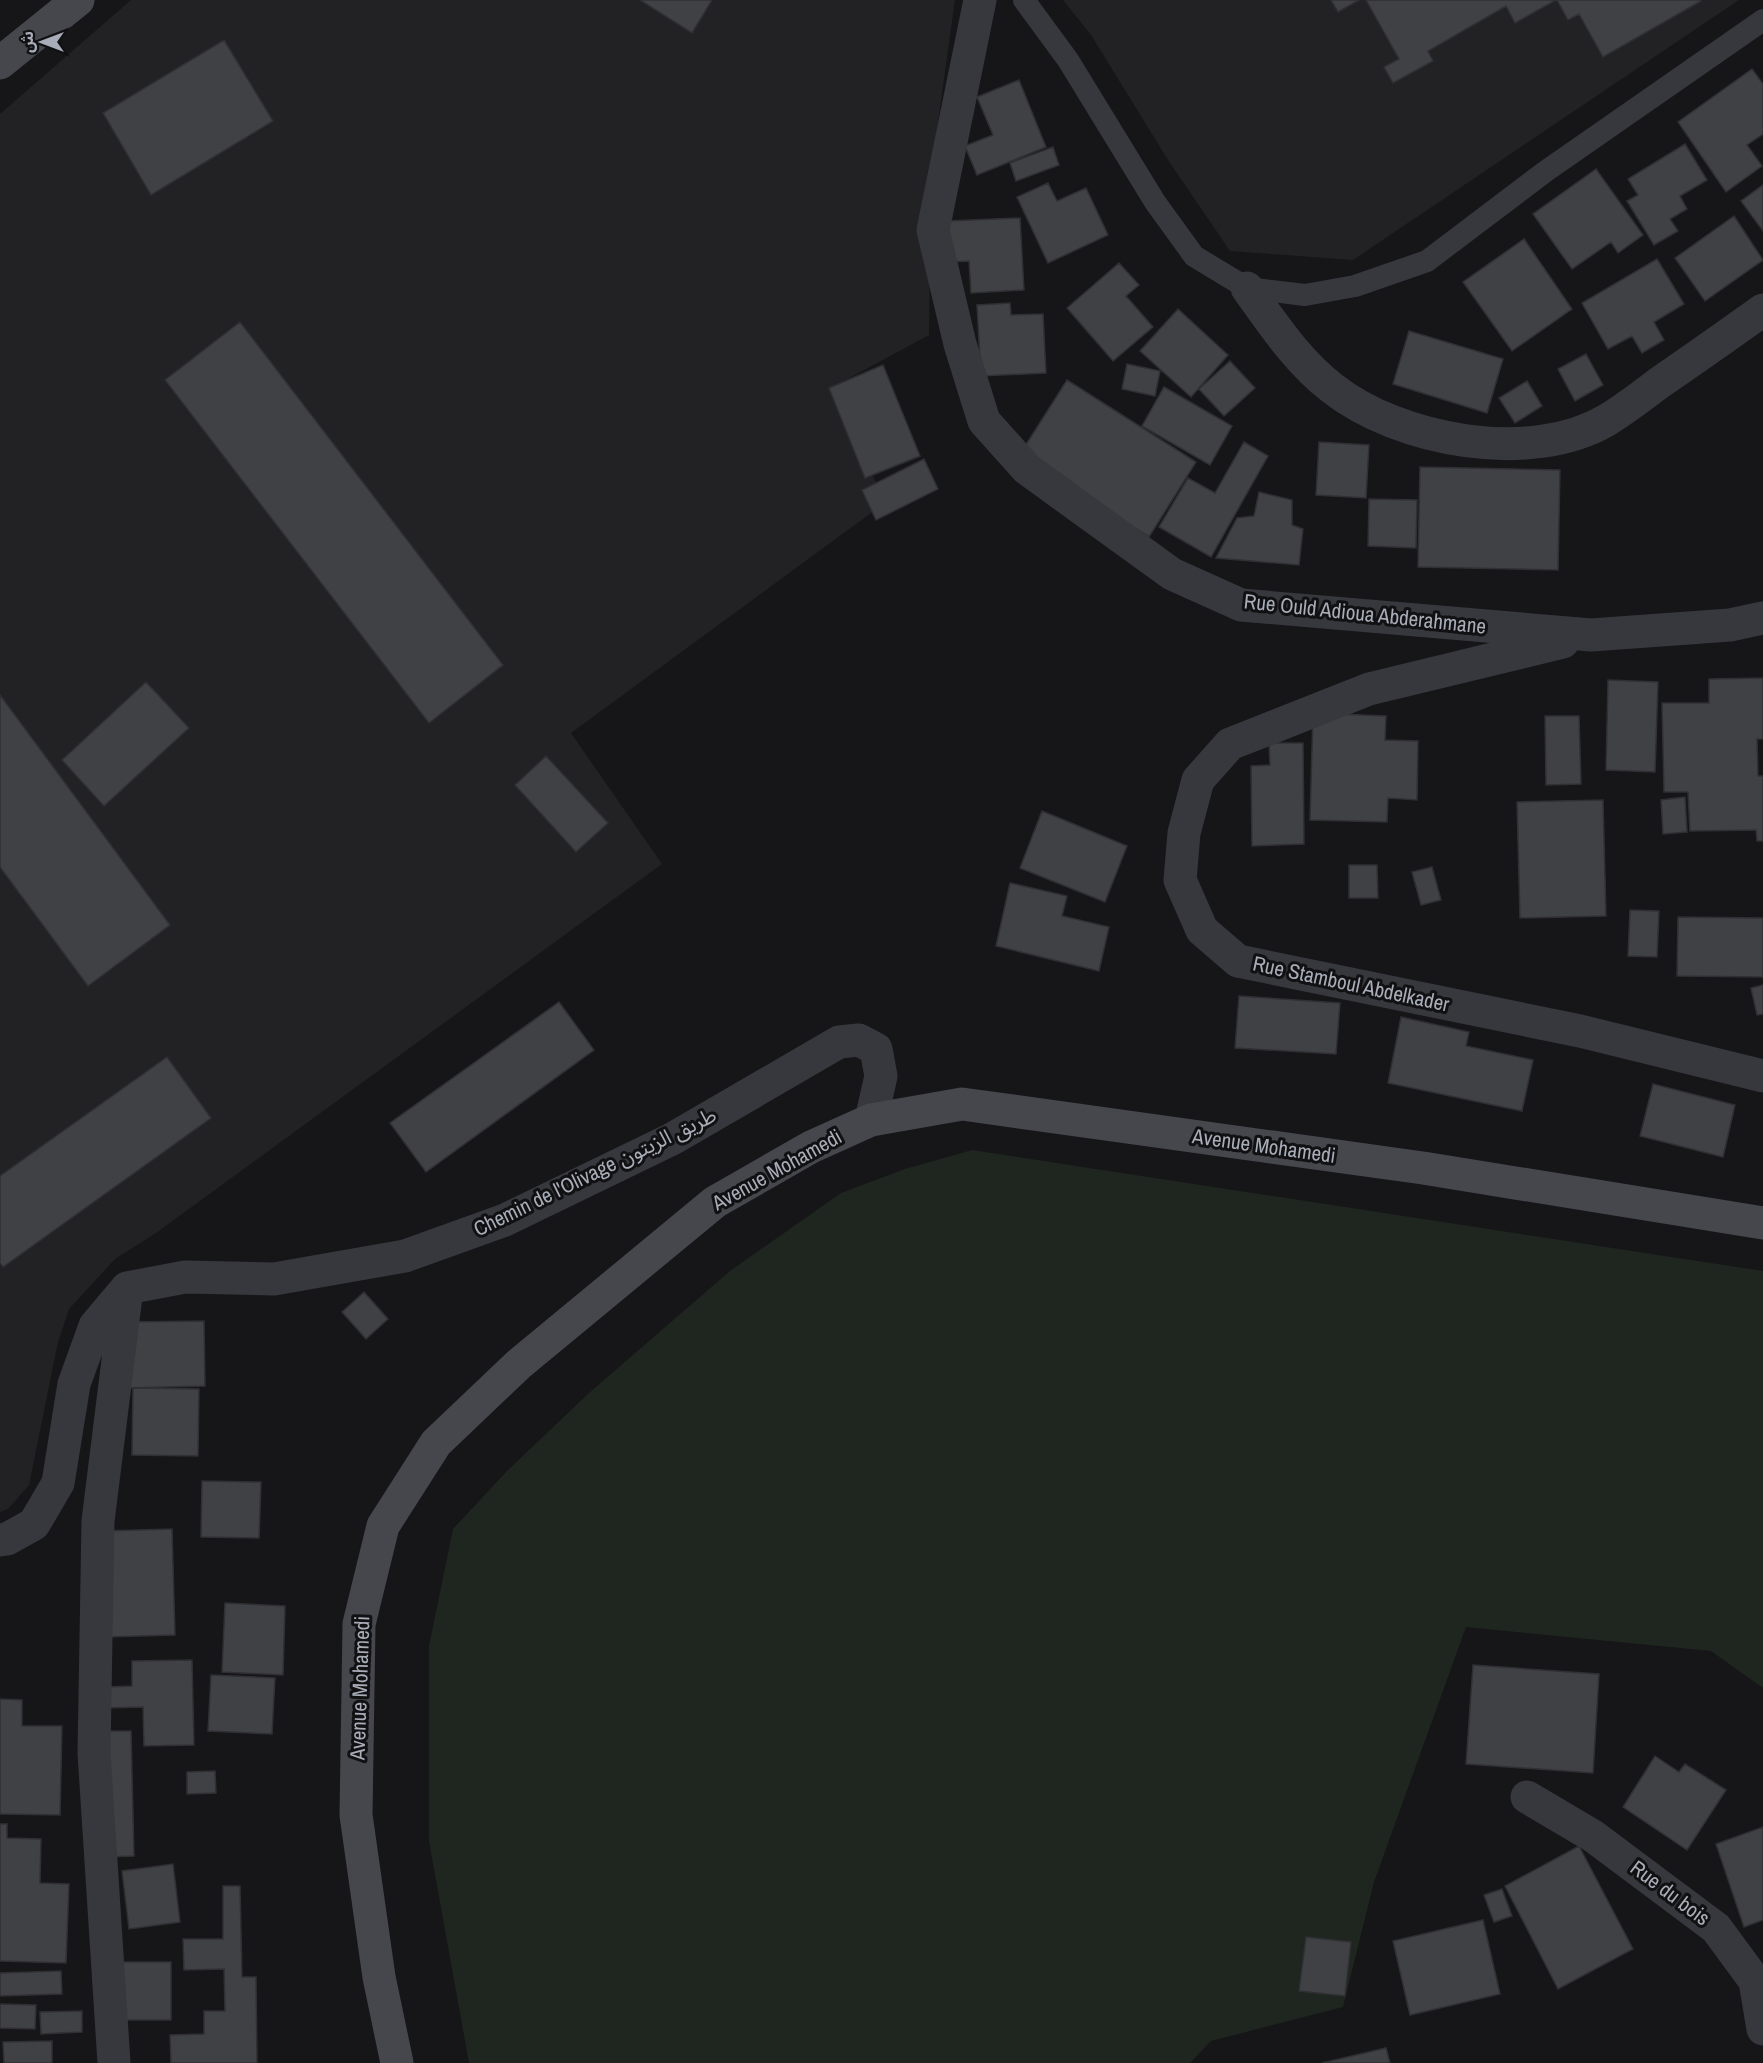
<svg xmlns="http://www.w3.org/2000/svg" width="1763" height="2063" viewBox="0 0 1763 2063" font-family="'Archivo Narrow','Noto Sans Arabic',sans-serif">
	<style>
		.built { fill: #222225 }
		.green { fill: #1e261f }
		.building { fill: #404145; stroke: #303034; stroke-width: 1.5 }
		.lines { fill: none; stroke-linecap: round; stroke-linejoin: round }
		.lane { stroke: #37383d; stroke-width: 22 }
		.street { stroke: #37383d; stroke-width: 33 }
		.secondary { stroke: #45474d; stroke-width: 33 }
		.labels { text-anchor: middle; stroke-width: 6; stroke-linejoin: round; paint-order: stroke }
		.street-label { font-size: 21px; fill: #a8adb8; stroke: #111113 }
	</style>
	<rect width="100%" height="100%" fill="#161618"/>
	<path class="built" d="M 131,0 L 955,0 L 931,172 L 929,335 L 829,389 L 886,502 L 571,733 L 662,864 L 156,1233 L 115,1259 L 69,1309 L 58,1342 L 29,1485 L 8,1509 L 0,1512 L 0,114 Z
		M 1063,0 L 1739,0 L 1353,260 L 1230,251 L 1168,160 L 1091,35 Z"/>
	<path class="green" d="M 972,1150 L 1763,1271 L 1763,1688 L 1711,1651 L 1466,1627 L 1374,1882 L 1343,2007 L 1211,2041 L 1190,2063 L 469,2063 L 429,1841 L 429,1646 L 453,1529 L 507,1471 L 589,1393 L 730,1271 L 841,1193 L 905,1169 Z"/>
	<path class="building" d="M 640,0 L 712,0 L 692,33 Z
		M 1331,0 L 1359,0 L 1338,12 Z
		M 1366,0 L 1556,0 L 1515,23 L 1506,6 L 1428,51 L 1433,61 L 1393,83 L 1384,67 L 1399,59 Z
		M 1557,0 L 1700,0 L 1701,1 L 1603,57 L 1579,14 L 1568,20 Z
		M 224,40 L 273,121 L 151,195 L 103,113 Z
		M 1752,69 L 1763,84 L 1763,134 L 1747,145 L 1762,166 L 1726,192 L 1678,122 Z
		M 1019,80 L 1046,147 L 977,175 L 965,146 L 993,135 L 977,97 Z
		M 1685,144 L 1707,180 L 1680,196 L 1687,209 L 1670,219 L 1678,231 L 1654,245 L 1627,201 L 1638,195 L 1628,179 Z
		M 1053,147 L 1059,165 L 1016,181 L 1010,163 Z
		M 1596,169 L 1643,235 L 1618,253 L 1611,242 L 1572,269 L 1533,214 Z
		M 1048,183 L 1057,201 L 1086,188 L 1108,235 L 1048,263 L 1017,197 Z
		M 1763,185 L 1763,231 L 1741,201 Z
		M 1734,216 L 1763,260 L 1705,301 L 1675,258 Z
		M 1020,218 L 1024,290 L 971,293 L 969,261 L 950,262 L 948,221 Z
		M 1524,239 L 1572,309 L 1512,351 L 1463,282 Z
		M 1657,259 L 1684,304 L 1654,322 L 1664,340 L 1642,353 L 1632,336 L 1608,349 L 1582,303 Z
		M 1119,263 L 1139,285 L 1126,296 L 1153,327 L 1113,361 L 1067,308 Z
		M 1010,303 L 1011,315 L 1043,314 L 1046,373 L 981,376 L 977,305 Z
		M 1178,309 L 1228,355 L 1191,397 L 1140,351 Z
		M 240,322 L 503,665 L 429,723 L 165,380 Z
		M 1409,331 L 1503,359 L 1487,413 L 1393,384 Z
		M 1586,354 L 1603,385 L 1575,401 L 1558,369 Z
		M 1230,361 L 1255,388 L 1224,416 L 1199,389 Z
		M 1127,364 L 1160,371 L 1155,396 L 1122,389 Z
		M 883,365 L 920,456 L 865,478 L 829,388 Z
		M 1067,380 L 1196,462 L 1149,537 L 1020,454 Z
		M 1527,381 L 1542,406 L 1515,423 L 1499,398 Z
		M 1164,387 L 1232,426 L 1210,465 L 1142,426 Z
		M 1244,442 L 1268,456 L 1211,557 L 1159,527 L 1188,478 L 1215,493 Z
		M 1319,442 L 1369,445 L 1366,498 L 1316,495 Z
		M 924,459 L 938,489 L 876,520 L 862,490 Z
		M 1420,467 L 1560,470 L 1558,570 L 1418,567 Z
		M 1259,492 L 1292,500 L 1292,525 L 1303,529 L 1299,565 L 1216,558 L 1237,518 L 1254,516 Z
		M 1369,499 L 1417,500 L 1416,548 L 1368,546 Z
		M 1763,678 L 1763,739 L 1757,739 L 1758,776 L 1763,776 L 1763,841 L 1757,841 L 1756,830 L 1690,831 L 1688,792 L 1664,792 L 1662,703 L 1709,703 L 1709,679 Z
		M 1608,680 L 1658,682 L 1655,772 L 1606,770 Z
		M 146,682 L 189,728 L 104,806 L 62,760 Z
		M 0,695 L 170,925 L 88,986 L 0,867 Z
		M 1313,713 L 1386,716 L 1385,740 L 1418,741 L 1417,800 L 1388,798 L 1387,822 L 1310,820 Z
		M 1545,716 L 1579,716 L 1581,784 L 1546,785 Z
		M 1269,743 L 1303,743 L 1304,844 L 1252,846 L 1251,766 L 1270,765 Z
		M 546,756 L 608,823 L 576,852 L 515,785 Z
		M 1685,797 L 1687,832 L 1663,834 L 1661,800 Z
		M 1603,800 L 1606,916 L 1520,918 L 1517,802 Z
		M 1042,811 L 1127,846 L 1105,902 L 1020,868 Z
		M 1349,865 L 1377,865 L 1378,898 L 1349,898 Z
		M 1432,867 L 1441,900 L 1421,905 L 1412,872 Z
		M 1010,883 L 1067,896 L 1062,916 L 1109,927 L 1099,971 L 996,946 Z
		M 1630,910 L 1659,911 L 1657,957 L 1628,956 Z
		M 1678,917 L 1763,918 L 1763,977 L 1677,976 Z
		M 1763,985 L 1763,1014 L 1757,1015 L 1751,988 Z
		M 1239,996 L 1340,1003 L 1336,1054 L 1235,1048 Z
		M 559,1002 L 594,1050 L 426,1172 L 390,1123 Z
		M 1401,1017 L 1469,1032 L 1466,1046 L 1533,1060 L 1522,1111 L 1388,1083 Z
		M 167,1057 L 211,1118 L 3,1267 L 0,1263 L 0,1176 Z
		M 1653,1084 L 1735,1105 L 1723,1157 L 1640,1136 Z
		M 364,1292 L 388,1319 L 366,1339 L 342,1312 Z
		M 204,1321 L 205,1386 L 127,1388 L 126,1322 Z
		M 133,1388 L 199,1389 L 198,1456 L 132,1455 Z
		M 202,1481 L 261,1482 L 259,1538 L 201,1537 Z
		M 172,1529 L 175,1635 L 105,1637 L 102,1531 Z
		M 225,1603 L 285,1606 L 283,1675 L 222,1672 Z
		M 192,1660 L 194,1745 L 144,1746 L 143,1707 L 106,1708 L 106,1687 L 132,1686 L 132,1661 Z
		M 1473,1665 L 1599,1674 L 1593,1773 L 1466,1764 Z
		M 211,1675 L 275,1678 L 272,1734 L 208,1731 Z
		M 0,1699 L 22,1700 L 22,1726 L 62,1726 L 60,1815 L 0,1814 Z
		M 103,1731 L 131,1731 L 134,1856 L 106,1857 Z
		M 1655,1756 L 1679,1772 L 1685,1764 L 1726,1790 L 1687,1850 L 1623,1807 Z
		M 215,1771 L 216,1793 L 187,1794 L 187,1772 Z
		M 0,1824 L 7,1824 L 7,1838 L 41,1839 L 40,1883 L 69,1884 L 66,1963 L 0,1961 Z
		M 1763,1827 L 1763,1920 L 1744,1927 L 1716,1844 Z
		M 1579,1846 L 1633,1949 L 1558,1989 L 1505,1886 Z
		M 173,1864 L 180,1922 L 129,1929 L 122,1871 Z
		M 223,1886 L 240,1886 L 242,1977 L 256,1977 L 257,2063 L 171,2063 L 170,2035 L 204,2034 L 204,2011 L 225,2011 L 224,1969 L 184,1970 L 183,1939 L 223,1939 Z
		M 1502,1889 L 1512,1916 L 1494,1922 L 1484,1895 Z
		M 1483,1920 L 1500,1994 L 1410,2015 L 1393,1941 Z
		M 1306,1937 L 1351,1942 L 1345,1996 L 1299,1991 Z
		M 122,1962 L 171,1962 L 171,2020 L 123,2020 Z
		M 61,1971 L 62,1994 L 0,1996 L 0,1973 Z
		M 0,2004 L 36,2005 L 35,2029 L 0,2028 Z
		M 82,2011 L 82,2032 L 41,2034 L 40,2012 Z
		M 52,2041 L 52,2063 L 4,2063 L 3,2042 Z
		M 1386,2048 L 1390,2063 L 1322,2063 Z"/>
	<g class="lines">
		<path class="lane" d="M 1024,0 L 1068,60 L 1155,202 L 1194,256 L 1247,288 L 1305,295 L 1355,286 L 1427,261 L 1546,171 L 1763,20"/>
		<path class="street" d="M 980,0 L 933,230 L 960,344 L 984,421 L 1027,469 L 1172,574 L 1241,605 L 1591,635 L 1730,625 L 1763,618
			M 1247,288 C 1273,324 1297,361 1332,388 C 1399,441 1531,465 1607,420 C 1625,409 1642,396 1659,383 C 1694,359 1728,335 1763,310
			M 1563,642 L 1369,689 L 1230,744 L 1198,780 L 1184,833 L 1180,880 L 1202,930 L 1238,961 L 1580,1031 L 1763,1076
			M 0,1540 L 7,1539 L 34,1524 L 58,1483 L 74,1384 L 95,1326 L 127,1288 L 185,1277 L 274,1279 L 405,1256 L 505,1220 L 672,1139 L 839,1042 L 859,1040 L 876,1049 L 881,1076 L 871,1120
			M 1527,1797 L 1593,1836 L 1716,1928 L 1755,1981 L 1763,2029
			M 114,2063 L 94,1753 L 98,1521 L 127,1288"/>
		<path class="secondary" d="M 0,63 L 78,0
			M 397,2063 L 379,1977 L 356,1815 L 359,1624 L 383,1526 L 436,1443 L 519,1364 L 715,1202 L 811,1147 L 871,1120 L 962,1104 L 1423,1168 L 1763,1223"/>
	</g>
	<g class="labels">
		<g class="street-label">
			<text transform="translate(1365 614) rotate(6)" y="7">Rue Ould Adioua Abderahmane</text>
			<text transform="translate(1351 984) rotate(12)" y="7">Rue Stamboul Abdelkader</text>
			<text transform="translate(1264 1146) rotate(8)" y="7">Avenue Mohamedi</text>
			<text transform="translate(777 1170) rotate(-29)" y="7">Avenue Mohamedi</text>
			<text transform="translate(595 1172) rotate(-26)" y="7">Chemin de l'Olivage طريق الزيتون</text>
			<text transform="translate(360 1688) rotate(-88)" y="7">Avenue Mohamedi</text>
			<text transform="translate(1670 1893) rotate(37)" y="7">Rue du bois</text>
		</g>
	</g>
	<g transform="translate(42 42) rotate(270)" stroke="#111113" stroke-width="4.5" paint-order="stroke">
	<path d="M0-4.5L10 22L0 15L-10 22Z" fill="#a8adb8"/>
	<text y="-9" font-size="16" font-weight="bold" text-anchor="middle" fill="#a8adb8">ش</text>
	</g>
</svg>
